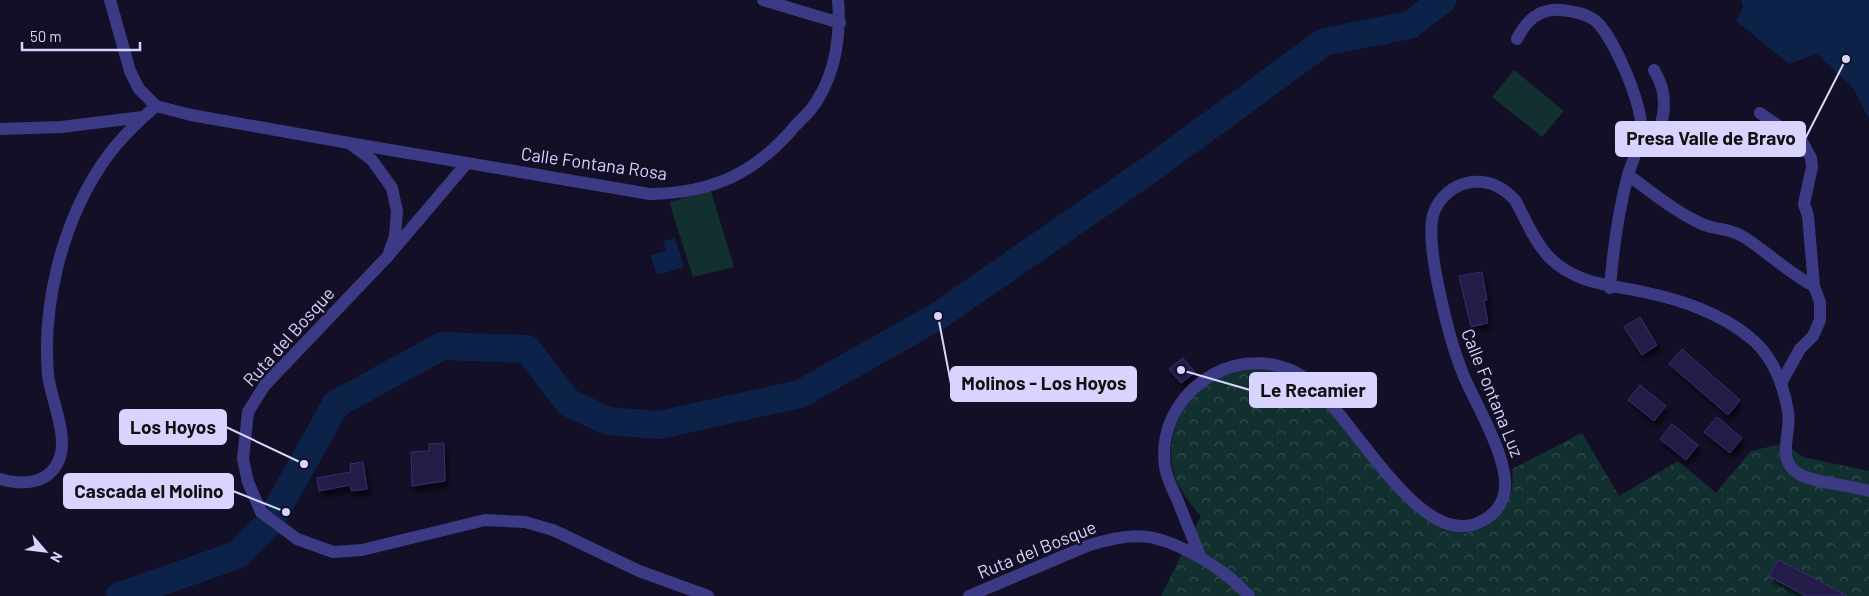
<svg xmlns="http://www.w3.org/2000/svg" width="1869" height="596" viewBox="0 0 1869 596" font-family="Barlow,sans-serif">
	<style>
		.green { fill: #12302f }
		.forest { fill: url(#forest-crowns) }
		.water { fill: #0c2248 }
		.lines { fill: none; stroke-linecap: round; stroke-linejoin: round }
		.river { stroke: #0c2248; stroke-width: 28 }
		.building { fill: #241b47; stroke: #3b2d73; filter: url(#shadow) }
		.minor { stroke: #3d3a85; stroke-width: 12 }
		.tertiary { stroke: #3d3a85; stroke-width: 12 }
		.labels { text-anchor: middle; stroke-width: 4.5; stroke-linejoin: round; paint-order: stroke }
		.street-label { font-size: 18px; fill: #d9d4ff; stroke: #130f26 }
		.leader { fill: none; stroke: #d9d4ff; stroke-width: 2 }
		.callout-dot { fill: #d9d4ff; stroke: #130f26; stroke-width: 2 }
		.callout { fill: #d9d4ff; stroke: #d9d4ff; stroke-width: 2 }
		.callout-label { font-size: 19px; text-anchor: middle; font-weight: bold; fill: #111 }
	</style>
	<defs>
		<pattern id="forest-crowns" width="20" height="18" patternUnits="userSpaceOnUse" patternTransform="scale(1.25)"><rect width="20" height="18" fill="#12302f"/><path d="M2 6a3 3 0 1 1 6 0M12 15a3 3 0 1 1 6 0" fill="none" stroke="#344d4e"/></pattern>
		<filter id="shadow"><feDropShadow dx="3" dy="5.5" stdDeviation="2.5" flood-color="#0009"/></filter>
	</defs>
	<rect width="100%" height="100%" fill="#130f26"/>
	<path class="green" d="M 1514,70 L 1564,111 L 1542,137 L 1492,97 Z
		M 711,191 L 734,267 L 693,277 L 669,202 Z"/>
	<path class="forest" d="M 1270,369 C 1286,374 1300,380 1313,392 C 1349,425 1433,577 1493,520 C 1509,505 1515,490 1512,469 L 1582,433 L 1619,496 L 1678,461 L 1716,493 L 1751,451 L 1785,443 L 1803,457 L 1869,471 L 1869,596 L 1161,596 L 1201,516 C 1190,503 1179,491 1174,474 C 1162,430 1189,386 1232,371 C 1242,367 1258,369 1270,369 Z"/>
	<path class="water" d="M 1741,0 L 1869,0 L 1869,119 L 1853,88 L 1817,54 L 1789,64 L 1736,21 L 1743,7 Z
		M 675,238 L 684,267 L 657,275 L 650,255 L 666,251 L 663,241 Z"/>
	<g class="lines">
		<path class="river" d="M 120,596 L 237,555 L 270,522 L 336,404 L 442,346 L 527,349 L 569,403 L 608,421 L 659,425 L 800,394 L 938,316 L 1149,170 L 1324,42 L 1410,25 L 1442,0"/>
	</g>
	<path class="building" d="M 1482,272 L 1487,300 L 1484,301 L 1488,323 L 1471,327 L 1459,276 Z
		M 1640,317 L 1657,345 L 1642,355 L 1624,327 Z
		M 1682,349 L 1740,400 L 1728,415 L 1669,364 Z
		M 1183,358 L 1195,372 L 1181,383 L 1169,369 Z
		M 1640,385 L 1666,406 L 1654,421 L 1628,400 Z
		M 1717,417 L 1742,438 L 1730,453 L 1704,432 Z
		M 1672,424 L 1698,445 L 1686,460 L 1660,439 Z
		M 444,443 L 445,481 L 412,486 L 411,452 L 429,451 L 429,444 Z
		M 363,462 L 367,489 L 351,491 L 350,485 L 319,491 L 317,478 L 351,472 L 350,464 Z
		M 1778,560 L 1818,580 L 1847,596 L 1806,596 L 1769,576 Z"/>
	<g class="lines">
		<path class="minor" d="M 763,0 L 840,23
			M 1517,39 C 1526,21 1539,8 1561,10 C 1572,11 1584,13 1593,19 C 1612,31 1643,106 1641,128 C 1640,145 1633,159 1628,175 C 1618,212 1613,250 1610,288
			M 1760,113 L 1803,143 L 1811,158 L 1812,167 L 1804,204 L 1808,216 L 1814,286 L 1820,302 L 1820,320 L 1813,336 L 1800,349 L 1781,383
			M 0,129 L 61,127 L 143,117
			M 349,143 L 650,194 C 713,193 756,173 796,125 C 804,117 813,109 818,99 C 836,70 841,33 838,0
			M 1639,145 C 1661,145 1666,111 1663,93 C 1662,84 1658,78 1654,70
			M 1628,175 C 1652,192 1675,212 1702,224 C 1715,230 1729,228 1742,236 C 1767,251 1788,273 1814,286
			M 388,256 L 467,163
			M 0,479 C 22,485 48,485 59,460 C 69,436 51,400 48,375 C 42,305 62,225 100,167 C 114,145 136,123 156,106
			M 1201,558 C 1193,539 1185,519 1177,499 C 1172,488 1167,479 1165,467 C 1155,396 1231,341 1295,372 C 1346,397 1415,554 1480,522 C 1491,517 1499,509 1503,498 C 1515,467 1475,404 1463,374 C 1450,342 1425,248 1433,215 C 1438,198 1454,184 1472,182 C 1489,180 1503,187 1515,200 C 1525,218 1535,243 1550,258 C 1577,285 1613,285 1648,293 C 1682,300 1721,314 1748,336 C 1772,354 1783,383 1788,411 C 1792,432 1775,461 1799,474 C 1814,483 1850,485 1869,491"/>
		<path class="tertiary" d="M 110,0 L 130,71 L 139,89 L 156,106 L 191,115 L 349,143 L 372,160 L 392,188 L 397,211 L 395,236 L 388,256 L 265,385 L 248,412 L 243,459 L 248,482 L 261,512 L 297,539 L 333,552 L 362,550 L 485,520 L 525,522 L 553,530 L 639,571 L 708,596
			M 969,596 L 1087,546 C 1135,530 1157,533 1201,558 C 1219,569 1234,579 1249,596"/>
	</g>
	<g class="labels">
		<g class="street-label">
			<text transform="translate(594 164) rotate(8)" y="6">Calle Fontana Rosa</text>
			<text transform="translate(289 337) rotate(-48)" y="6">Ruta del Bosque</text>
			<text transform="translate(1492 393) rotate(68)" y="6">Calle Fontana Luz</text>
			<text transform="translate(1037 550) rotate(-22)" y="6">Ruta del Bosque</text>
		</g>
	</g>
	<path class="leader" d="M1846 59L1805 139M938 316L951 384M1181 370L1250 390M304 464L226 427M286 512L233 491"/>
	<g class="callout-dot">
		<circle cx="1846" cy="59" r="5"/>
		<circle cx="938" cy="316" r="5"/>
		<circle cx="1181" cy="370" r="5"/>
		<circle cx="304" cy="464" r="5"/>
		<circle cx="286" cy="512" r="5"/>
	</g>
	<g class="callout">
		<rect x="1616" y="122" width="189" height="34" rx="5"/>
		<rect x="951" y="367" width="185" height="34" rx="5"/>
		<rect x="1250" y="373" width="126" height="34" rx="5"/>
		<rect x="120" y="410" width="106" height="34" rx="5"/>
		<rect x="64" y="474" width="169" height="34" rx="5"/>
	</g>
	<g class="callout-label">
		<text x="1711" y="145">Presa Valle de Bravo</text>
		<text x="1044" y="390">Molinos - Los Hoyos</text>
		<text x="1313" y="397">Le Recamier</text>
		<text x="173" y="434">Los Hoyos</text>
		<text x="149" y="498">Cascada el Molino</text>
	</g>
	<g transform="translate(45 551) rotate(118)" stroke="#130f26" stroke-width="4" paint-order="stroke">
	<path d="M0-4L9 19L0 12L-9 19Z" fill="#d9d4ff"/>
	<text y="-8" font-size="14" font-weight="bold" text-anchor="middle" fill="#d9d4ff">N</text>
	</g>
	<path d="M22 42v8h118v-8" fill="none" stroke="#d9d4ff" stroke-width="2.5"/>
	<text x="30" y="42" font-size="15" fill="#d9d4ff" stroke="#130f26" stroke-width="4" paint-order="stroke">50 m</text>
</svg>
